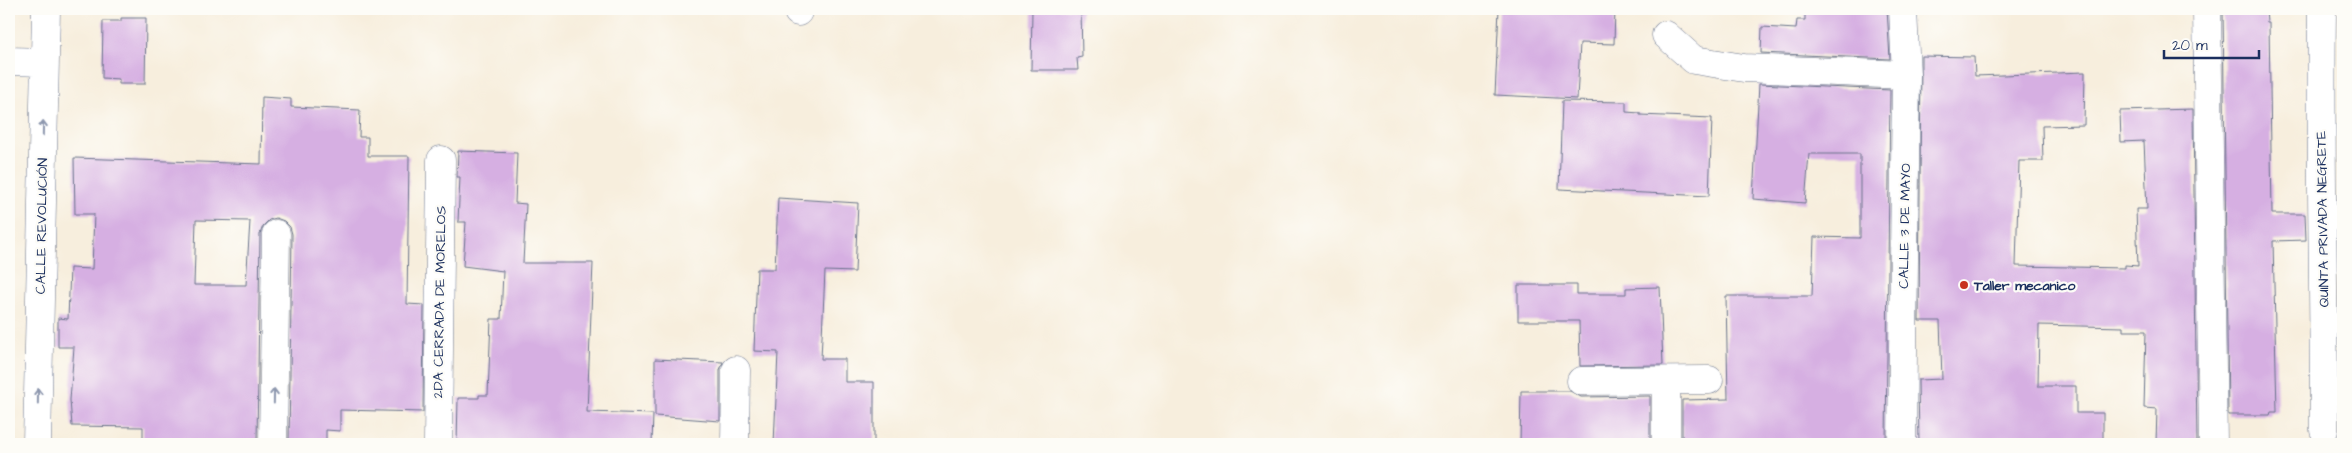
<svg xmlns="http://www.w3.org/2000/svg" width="2352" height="453" viewBox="0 0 2352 453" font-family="'Architects Daughter',sans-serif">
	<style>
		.building { fill: #d6afe2; fill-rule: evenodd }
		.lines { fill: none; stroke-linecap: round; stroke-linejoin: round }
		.minor-casing { stroke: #68728a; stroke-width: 29 }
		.minor { stroke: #fff; stroke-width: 28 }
		.oneway { stroke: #8d97ae }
		.poi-dot { fill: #c8321e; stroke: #fdfcf7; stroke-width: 2 }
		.labels { text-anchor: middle; stroke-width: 4.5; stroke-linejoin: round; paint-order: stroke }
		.street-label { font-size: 14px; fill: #1b2f5e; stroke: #fdfcf7 }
		.poi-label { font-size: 14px; font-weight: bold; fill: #1b2f5e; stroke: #fdfcf7; text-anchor: start }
	</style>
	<rect width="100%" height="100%" fill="#fdfcf7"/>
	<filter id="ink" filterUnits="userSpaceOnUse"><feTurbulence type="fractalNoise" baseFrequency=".02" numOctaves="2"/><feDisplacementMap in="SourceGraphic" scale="10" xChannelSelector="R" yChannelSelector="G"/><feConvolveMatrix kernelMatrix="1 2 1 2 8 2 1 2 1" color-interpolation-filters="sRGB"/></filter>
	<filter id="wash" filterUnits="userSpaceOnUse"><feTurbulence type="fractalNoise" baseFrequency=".0096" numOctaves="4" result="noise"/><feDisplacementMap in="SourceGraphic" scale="20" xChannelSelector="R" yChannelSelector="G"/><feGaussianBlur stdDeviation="1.12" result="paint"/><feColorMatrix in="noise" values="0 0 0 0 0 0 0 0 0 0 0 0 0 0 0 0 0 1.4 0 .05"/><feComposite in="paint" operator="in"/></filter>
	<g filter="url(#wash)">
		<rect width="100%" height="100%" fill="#f7eedd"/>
		<g id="blocks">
			<path class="building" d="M 1032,9 L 1081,9 L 1082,57 L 1077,58 L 1078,70 L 1031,70 Z
				M 1499,9 L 1615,9 L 1614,44 L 1580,43 L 1577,99 L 1495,95 Z
				M 1818,9 L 1887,9 L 1890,59 L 1761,53 L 1762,27 L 1796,29 L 1797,20 L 1805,20 L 1805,11 L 1818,12 Z
				M 2223,9 L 2266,9 L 2267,23 L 2269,23 L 2272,214 L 2305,214 L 2306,240 L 2273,241 L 2277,412 L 2271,412 L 2270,415 L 2228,415 Z
				M 121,18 L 146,18 L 145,84 L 119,84 L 119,79 L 102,78 L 103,21 L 121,21 Z
				M 1921,56 L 1974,57 L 1975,76 L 2085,72 L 2084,125 L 2042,126 L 2043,161 L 2019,161 L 2016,266 L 2125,268 L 2125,265 L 2138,266 L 2136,209 L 2147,209 L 2144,141 L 2121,142 L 2120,111 L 2193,109 L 2197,444 L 2156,443 L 2157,409 L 2144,408 L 2146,331 L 2123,331 L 2123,327 L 2039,325 L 2038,386 L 2076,386 L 2076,413 L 2103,413 L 2103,444 L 1919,444 L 1918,380 L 1942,379 L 1940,321 L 1919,321 Z
				M 1759,84 L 1890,90 L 1886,442 L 1816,444 L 1682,444 L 1682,400 L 1728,399 L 1726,296 L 1812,296 L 1814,237 L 1860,238 L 1860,154 L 1809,154 L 1805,203 L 1753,199 Z
				M 262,97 L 291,99 L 291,107 L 360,110 L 359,137 L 368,137 L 368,156 L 409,156 L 407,304 L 424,305 L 423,412 L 340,410 L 340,431 L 326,430 L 326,444 L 292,444 L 292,442 L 289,442 L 292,234 L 290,227 L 284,221 L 276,218 L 269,220 L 263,226 L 260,234 L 257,441 L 237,441 L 237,444 L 143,444 L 143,427 L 72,426 L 70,400 L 74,347 L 58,347 L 58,318 L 68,319 L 70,268 L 92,269 L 94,214 L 75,214 L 74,158 L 261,164 ZM 196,220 L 250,221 L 246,285 L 194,285 Z
				M 1562,101 L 1626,102 L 1626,112 L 1640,113 L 1640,115 L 1712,118 L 1709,196 L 1559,189 Z
				M 458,151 L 517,153 L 515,203 L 526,204 L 523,263 L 593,263 L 587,412 L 653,414 L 652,444 L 457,444 L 458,398 L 479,398 L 479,395 L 488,395 L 491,319 L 501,319 L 503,271 L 463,266 L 466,222 L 458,222 L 460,177 L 457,177 Z
				M 778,198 L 858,203 L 855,272 L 825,271 L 821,359 L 845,359 L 845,382 L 874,382 L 874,444 L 774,444 L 778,352 L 754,351 L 757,269 L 775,269 Z
				M 1518,285 L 1577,285 L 1577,294 L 1626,294 L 1626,288 L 1660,287 L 1663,365 L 1580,366 L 1579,321 L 1518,321 Z
				M 655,359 L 723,362 L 720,370 L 720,421 L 655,416 Z
				M 1521,391 L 1570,391 L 1581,397 L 1650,396 L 1650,444 L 1520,444 Z"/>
		</g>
	</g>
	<g filter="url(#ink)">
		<use href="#blocks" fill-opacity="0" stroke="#68728a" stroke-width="1"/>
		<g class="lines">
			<defs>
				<path id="minor" d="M 2207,9 L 2213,444
					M 2322,9 C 2320,149 2324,289 2324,430
					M 798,12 L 799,9
					M 1666,35 L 1694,60 L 1744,68 L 1906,75
					M 9,61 L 44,62
					M 1581,381 L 1709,380
					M 37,444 L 46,9
					M 273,444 L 276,234
					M 438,444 L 441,160
					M 735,444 L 736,370
					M 1666,444 L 1666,381
					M 1902,444 L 1906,75 L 1903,9"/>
			</defs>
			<use href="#minor" class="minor-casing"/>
			<use href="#minor" class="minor"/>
		</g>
		<defs><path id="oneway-shaft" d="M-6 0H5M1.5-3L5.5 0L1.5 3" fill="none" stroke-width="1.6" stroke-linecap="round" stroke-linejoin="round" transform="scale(1.25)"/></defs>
		<g class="oneway">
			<use href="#oneway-shaft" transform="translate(43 128) rotate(-89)"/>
			<use href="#oneway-shaft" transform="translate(38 396) rotate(-89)"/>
			<use href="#oneway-shaft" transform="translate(274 396) rotate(-89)"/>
		</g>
	</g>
	<circle class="poi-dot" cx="1964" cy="285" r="5"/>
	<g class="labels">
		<g class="street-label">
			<text transform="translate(2322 219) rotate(-91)" y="5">QUINTA PRIVADA NEGRETE</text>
			<text transform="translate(41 226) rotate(-89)" y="5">CALLE REVOLUCIÓN</text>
			<text transform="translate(1904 226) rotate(-89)" y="5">CALLE 3 DE MAYO</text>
			<text transform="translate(439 302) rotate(-89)" y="5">2DA CERRADA DE MORELOS</text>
		</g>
		<g class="poi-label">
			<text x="1974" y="290">Taller mecanico</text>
		</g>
	</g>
	<rect width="2352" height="453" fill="none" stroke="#fdfcf7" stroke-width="30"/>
	<path d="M2164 50v8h95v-8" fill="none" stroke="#1b2f5e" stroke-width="2.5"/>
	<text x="2172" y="50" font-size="15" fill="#1b2f5e" stroke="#fdfcf7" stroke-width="4" paint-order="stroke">20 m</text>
</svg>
